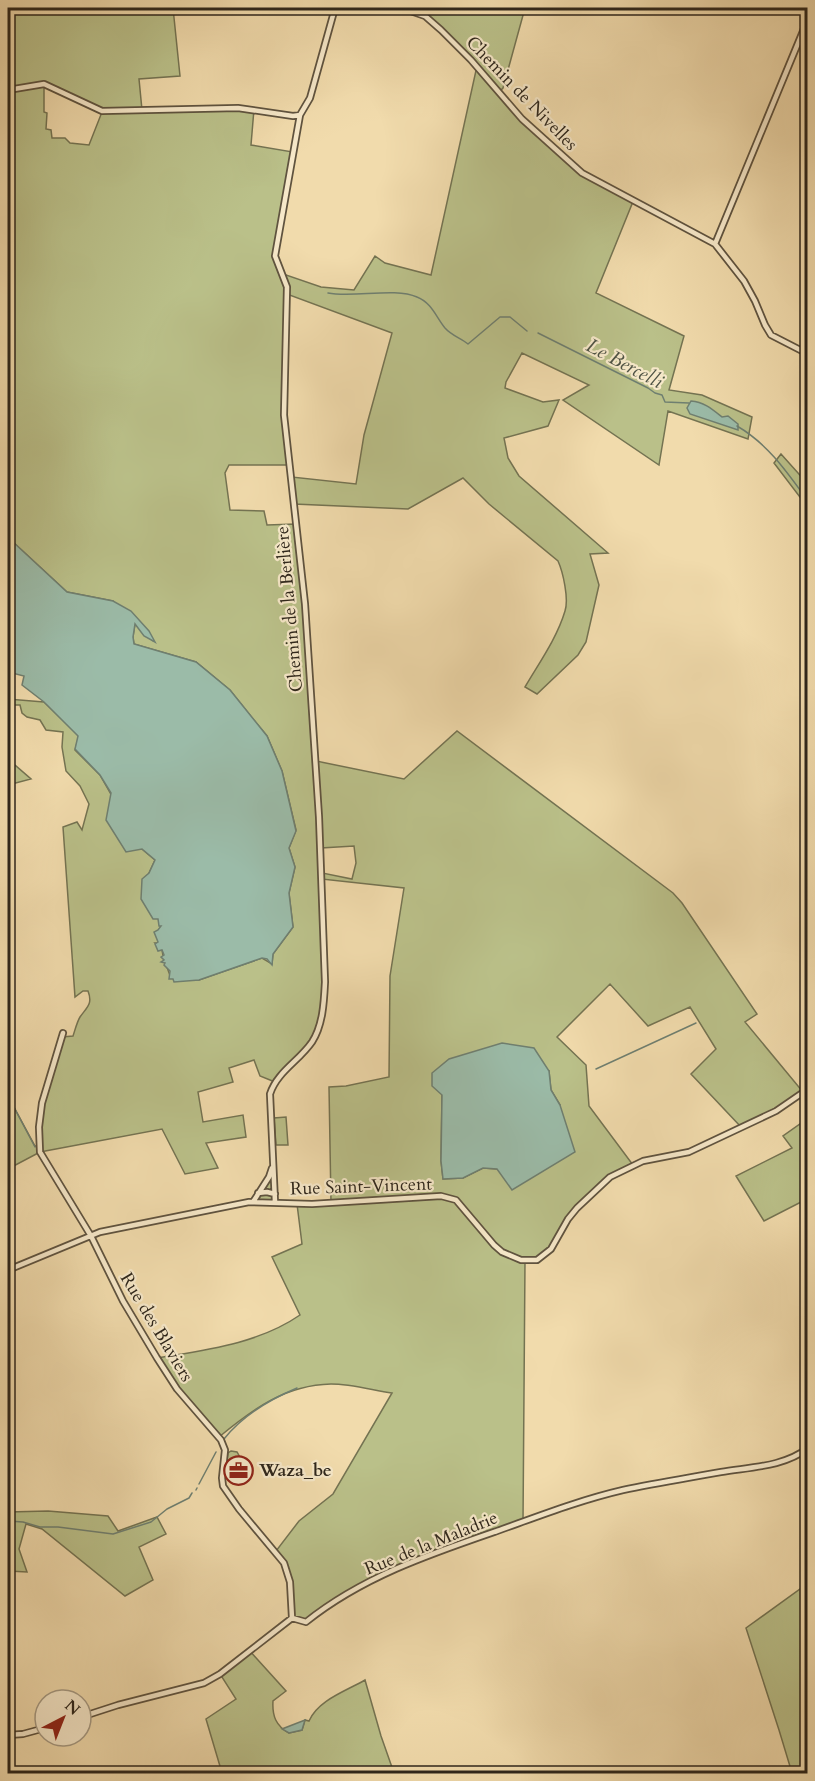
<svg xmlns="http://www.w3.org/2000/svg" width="815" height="1781" viewBox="0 0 815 1781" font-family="Cardo,serif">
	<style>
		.green { fill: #bac089; stroke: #747352; stroke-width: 1.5; fill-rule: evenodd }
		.water { fill: #9bbba8; stroke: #6f7f70; stroke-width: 1.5 }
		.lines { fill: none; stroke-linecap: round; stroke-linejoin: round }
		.stream { stroke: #6f7f70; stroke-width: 1.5 }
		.street-casing { stroke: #5f533f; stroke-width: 8 }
		.street { stroke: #f6e8c9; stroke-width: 4.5 }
		.labels { text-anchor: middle; stroke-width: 4.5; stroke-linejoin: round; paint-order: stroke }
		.street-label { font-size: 18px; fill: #2e261b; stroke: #f6e8c9 }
		.poi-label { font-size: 18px; font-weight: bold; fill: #2e261b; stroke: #f6e8c9; text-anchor: start }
		.water-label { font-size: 20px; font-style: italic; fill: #4f5345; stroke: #f6e8c9 }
	</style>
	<rect width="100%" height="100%" fill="#f1dbac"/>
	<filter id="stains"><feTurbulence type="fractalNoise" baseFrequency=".00333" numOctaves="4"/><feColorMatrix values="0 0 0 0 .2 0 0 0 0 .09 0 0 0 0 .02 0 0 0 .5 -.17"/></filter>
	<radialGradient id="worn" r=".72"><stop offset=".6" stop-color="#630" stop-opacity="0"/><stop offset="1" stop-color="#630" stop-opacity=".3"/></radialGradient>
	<path class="green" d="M 8,8 L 173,8 L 180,76 L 139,79 L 142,110 L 254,109 L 251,145 L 293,152 L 275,250 L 283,274 L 321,287 L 354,290 L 375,256 L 385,263 L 431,275 L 477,66 L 425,16 L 402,8 L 525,8 L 503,88 L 499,92 L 522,119 L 582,173 L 634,199 L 596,293 L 684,336 L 669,390 L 702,395 L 752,417 L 748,439 L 668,411 L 659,465 L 563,400 L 589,385 L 522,353 L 506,382 L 505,388 L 543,402 L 559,400 L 548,426 L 504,438 L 508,458 L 519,476 L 608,553 L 590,554 L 599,585 L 586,642 L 578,655 L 537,694 L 525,687 C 539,663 557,638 565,611 C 569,599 563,572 558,561 L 489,504 L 463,478 L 408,509 L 294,504 L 292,477 L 356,484 L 364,435 L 392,333 L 287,294 L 284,415 L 291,465 L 229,465 L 225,473 L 230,510 L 264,511 L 267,525 L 295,524 L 305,604 L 316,761 L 404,779 L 457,731 L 673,893 L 682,903 L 757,1014 L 745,1022 L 803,1092 L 742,1128 L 691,1074 L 716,1049 L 690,1007 L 648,1026 L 610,984 L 557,1037 L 586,1065 L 589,1106 L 633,1165 L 616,1173 L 577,1208 L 556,1242 L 543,1257 L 525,1261 L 523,1522 L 444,1550 L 363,1585 L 306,1622 L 292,1618 L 289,1575 L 276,1551 L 299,1521 L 333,1494 L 392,1393 C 372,1390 351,1384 331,1384 C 285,1385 253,1409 219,1437 L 185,1399 L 157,1358 C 205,1350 258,1344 300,1315 L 272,1257 L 302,1244 L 297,1204 L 331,1203 L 329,1087 L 346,1086 L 389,1077 L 390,976 L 404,888 L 322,879 L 323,1003 L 316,1035 L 275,1082 L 260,1076 L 254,1060 L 229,1068 L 233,1082 L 198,1092 L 203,1122 L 243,1115 L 246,1137 L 206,1143 L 218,1168 L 185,1174 L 162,1129 L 40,1152 L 8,1169 L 8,1096 L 35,1146 L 39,1146 L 42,1103 L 62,1037 L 73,1036 C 75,1030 77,1022 80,1017 C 87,1007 93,1004 88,991 L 83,991 L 75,997 L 63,827 L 77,822 L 82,830 L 89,804 L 80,786 L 66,771 L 62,747 L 63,732 L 46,730 L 40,720 L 27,717 L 22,713 L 20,705 L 8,705 L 8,699 L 44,702 L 79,736 L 75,750 L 100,775 L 142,849 L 155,860 L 149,873 L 158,918 L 161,927 L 158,943 L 155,943 L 162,950 L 164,961 L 162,962 L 165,962 L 171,978 L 199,980 L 262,958 L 272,964 L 273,954 L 293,927 L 289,893 L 295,867 L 289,848 L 296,830 L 282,771 L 267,736 L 230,690 L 196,662 L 134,644 L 133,637 L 135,624 L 153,641 L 113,601 L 67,592 L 13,542 L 12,519 L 8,509 ZM 44,85 L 102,112 L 89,145 L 70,143 L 65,138 L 52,138 L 51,130 L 46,129 L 47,113 L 44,112 ZM 354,846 L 356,863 L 352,879 L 322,873 L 321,848 ZM 549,1071 L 551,1090 L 560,1105 L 497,1169 L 483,1168 L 463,1178 L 443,1179 L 441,1161 L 442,1094 Z
		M 781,454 L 807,483 L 807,520 L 803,501 L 774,463 Z
		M 8,759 L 31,779 L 8,785 Z
		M 286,1117 L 288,1145 L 276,1145 L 274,1118 Z
		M 807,1119 L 807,1199 L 764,1221 L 736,1176 L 792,1148 L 783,1136 Z
		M 272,1165 L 275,1202 L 253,1202 L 264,1185 Z
		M 231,1451 L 237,1452 L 241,1459 L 237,1462 L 238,1465 L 227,1468 L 226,1467 L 228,1453 Z
		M 48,1511 L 108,1516 L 118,1531 L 157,1517 L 166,1534 L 139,1547 L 153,1580 L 125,1596 L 42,1529 L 26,1524 L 19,1549 L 27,1572 L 8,1571 L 8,1512 Z
		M 807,1584 L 807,1773 L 792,1773 L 779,1730 L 746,1628 Z
		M 249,1650 L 286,1691 L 273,1701 C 272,1716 276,1726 289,1733 L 302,1730 L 305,1720 L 309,1721 C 318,1700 346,1691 365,1680 L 381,1736 L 394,1773 L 222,1773 L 206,1719 L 236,1699 L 220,1674 Z"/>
	<path class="water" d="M 691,401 C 704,402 712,409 722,417 L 728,416 L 738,424 L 738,430 L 690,414 L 687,408 Z
		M 8,509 L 12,519 L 13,542 L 67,592 L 113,601 L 131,611 L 149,631 L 155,642 L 144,636 L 135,624 L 133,637 L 134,644 L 196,662 L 230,690 L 267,736 L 282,771 L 296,831 L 289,848 L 295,867 L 289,893 L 293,927 L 273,954 L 272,965 L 267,959 L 262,958 L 199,980 L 174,982 L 173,979 L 169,979 L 170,971 L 164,965 L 165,963 L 161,962 L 164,960 L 161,957 L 164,955 L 162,950 L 158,951 L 155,944 L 158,942 L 154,932 L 158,930 L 161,926 L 159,926 L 158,919 L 153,919 L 141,899 L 142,879 L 149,873 L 155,860 L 142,849 L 126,852 L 106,820 L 111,793 L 100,775 L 75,749 L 78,736 L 44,702 L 22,685 L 24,676 L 8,672 Z
		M 502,1043 L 534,1048 L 549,1071 L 551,1090 L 560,1105 L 575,1152 L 512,1190 L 497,1169 L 483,1168 L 463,1178 L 443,1179 L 441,1161 L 442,1095 L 432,1086 L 432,1073 L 449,1059 Z
		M 305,1720 L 302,1730 L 289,1733 L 282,1729 Z"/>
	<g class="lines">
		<path class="stream" d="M 328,293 C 354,298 395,287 417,297 C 432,303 436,317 445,328 C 452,336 461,338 468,344 L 500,317 L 510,317 L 527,331
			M 538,333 L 648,388 L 655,393 L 662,395 L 665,402 L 689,403
			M 737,426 C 768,444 787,472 808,501
			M 596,1069 L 696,1023
			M 8,1096 L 35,1147
			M 224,1439 C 242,1416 271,1399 297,1388
			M 199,1484 L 216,1452
			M 196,1490 L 197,1488
			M 8,1521 L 23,1522 L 40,1527 L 58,1527 L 113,1534 L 151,1522 L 167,1509 L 189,1498 L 192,1493"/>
		<defs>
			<path id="street" d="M 402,8 L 425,16 L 441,30 L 471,60 L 522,119 L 582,173 L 715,244 L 744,281 L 755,301 L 765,325 L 771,335 L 808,354
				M 8,90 L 44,84 L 102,111 L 238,108 L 293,116 L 300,115
				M 715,244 L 808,19
				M 63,1033 L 42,1103 L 39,1127 L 40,1152 L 91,1236 L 123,1301 L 157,1358 L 177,1389 L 221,1440 L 225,1450 L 222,1478 L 223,1486 L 239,1509 L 284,1563 L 290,1582 L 292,1618
				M 258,1193 L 267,1192 L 275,1194
				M 253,1202 L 269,1177 L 272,1168
				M 275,1202 L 270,1094 C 277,1072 299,1061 312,1042 C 323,1025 324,1002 325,982 L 319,817 L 305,604 L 284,415 L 287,287 L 275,256 L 300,115 L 310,98 L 335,8
				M 8,1270 L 100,1232 L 249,1202 L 312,1204 L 441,1196 L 456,1200 L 494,1245 L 502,1252 L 521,1260 L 537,1260 L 551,1249 L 568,1219 L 577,1208 L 610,1177 L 643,1161 L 689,1152 L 776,1111 L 808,1089
				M 81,1717 L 118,1705 L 204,1683 L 220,1674 L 292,1618 L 306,1622 C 362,1577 430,1554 497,1531 C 539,1516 580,1500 623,1490 C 655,1483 688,1478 721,1472 C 750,1467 784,1467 808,1448
				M 8,1735 L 23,1734 L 45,1728"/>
		</defs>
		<use href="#street" class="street-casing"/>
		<use href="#street" class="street"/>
	</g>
	<defs>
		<symbol id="office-ring" viewBox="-11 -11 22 22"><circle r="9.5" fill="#f6e8c9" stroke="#8f2418" stroke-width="1.5"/><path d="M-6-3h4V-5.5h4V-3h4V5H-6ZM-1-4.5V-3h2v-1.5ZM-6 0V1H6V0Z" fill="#8f2418"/></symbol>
	</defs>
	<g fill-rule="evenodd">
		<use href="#office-ring" x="222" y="1454" width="33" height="33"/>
	</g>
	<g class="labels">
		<g class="street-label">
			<text transform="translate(522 93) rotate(46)" y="6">Chemin de Nivelles</text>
			<text transform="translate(289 609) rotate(-95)" y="6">Chemin de la Berlière</text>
			<text transform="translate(361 1186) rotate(-2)" y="6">Rue Saint-Vincent</text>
			<text transform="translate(157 1327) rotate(59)" y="6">Rue des Blaviers</text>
			<text transform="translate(431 1543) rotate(-22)" y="6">Rue de la Maladrie</text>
		</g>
		<g class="poi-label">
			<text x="259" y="1476">Waza_be</text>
		</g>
		<g class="water-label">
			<text transform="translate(625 363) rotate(28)" y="7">Le Bercelli</text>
		</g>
	</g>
	<rect width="815" height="1781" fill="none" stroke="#f1dbac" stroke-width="30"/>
	<rect x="9" y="9" width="797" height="1763" fill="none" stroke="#2e261b" stroke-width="3"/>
	<rect x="15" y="15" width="785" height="1751" fill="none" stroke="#2e261b" stroke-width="1.5"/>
	<g transform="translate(63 1718) rotate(42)"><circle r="28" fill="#f6e8c9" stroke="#a69a83" stroke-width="1.5"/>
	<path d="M0-4.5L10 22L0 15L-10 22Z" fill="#8f2418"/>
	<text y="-9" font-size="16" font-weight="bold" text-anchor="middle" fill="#2e261b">N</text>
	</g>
	<rect width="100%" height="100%" filter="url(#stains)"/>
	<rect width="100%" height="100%" fill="url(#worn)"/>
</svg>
